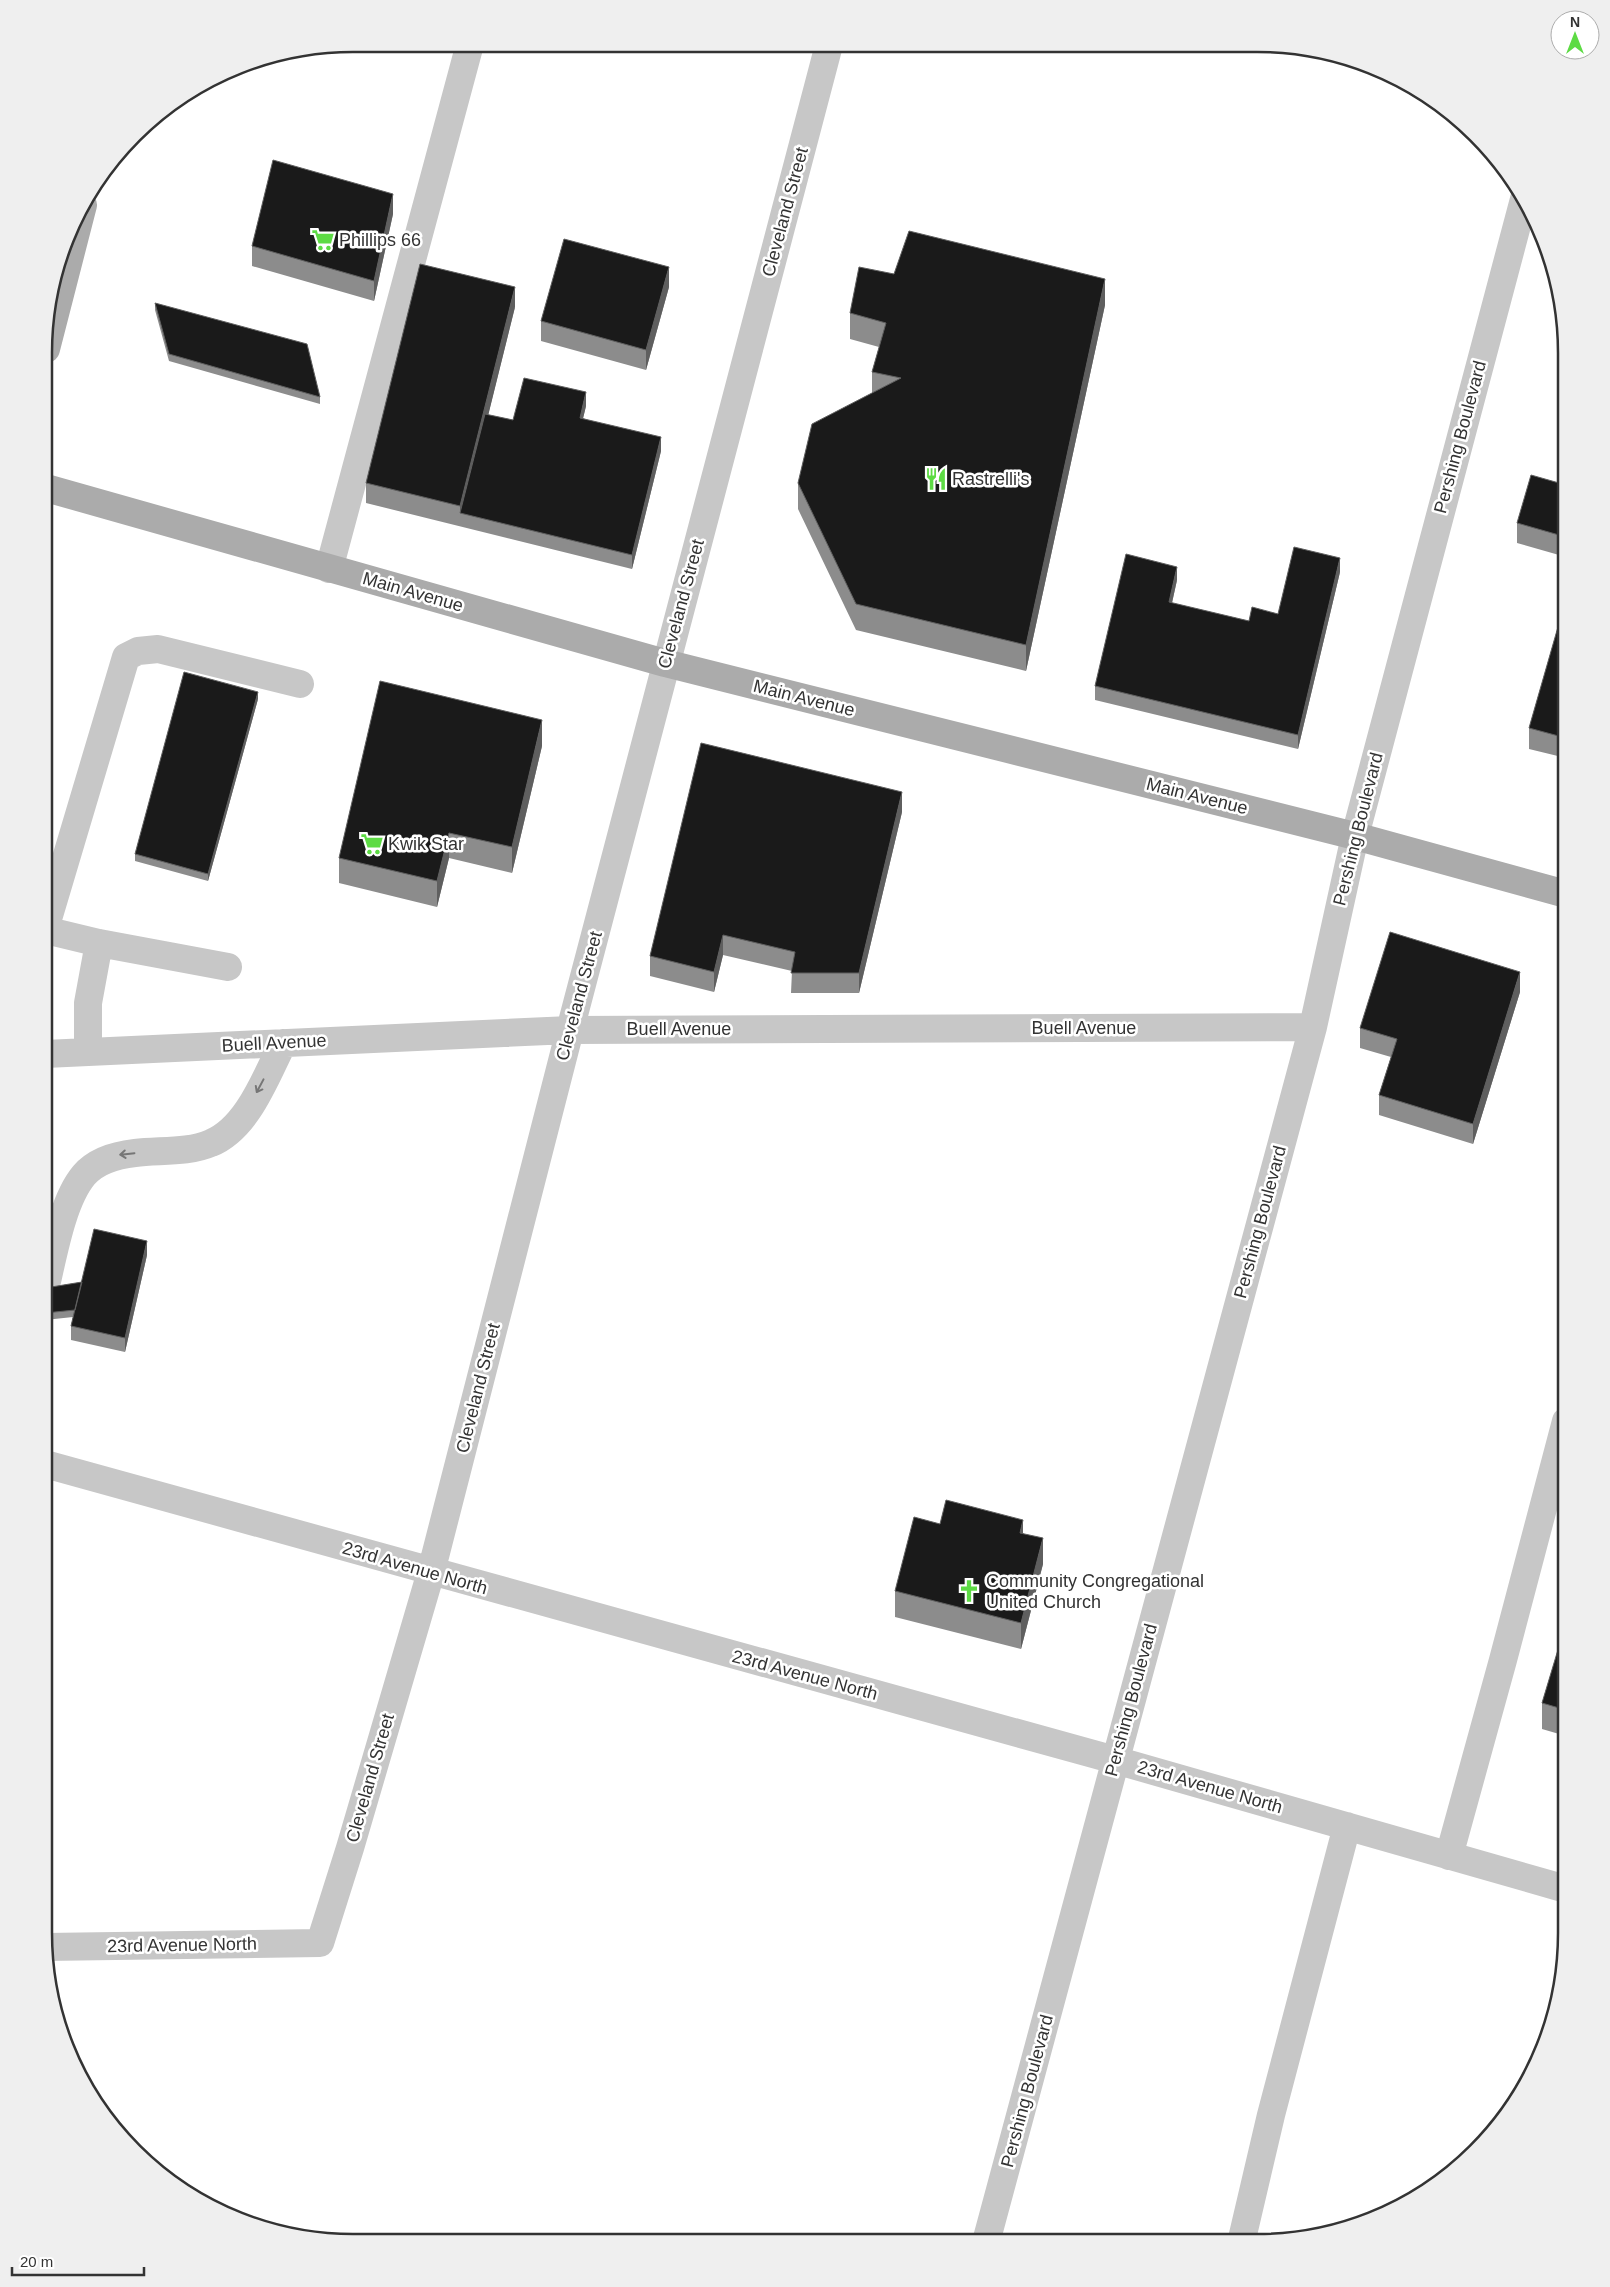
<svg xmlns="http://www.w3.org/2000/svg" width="1610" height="2287" viewBox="0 0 1610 2287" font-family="Helvetica,sans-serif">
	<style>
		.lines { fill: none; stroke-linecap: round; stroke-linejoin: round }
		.minor { stroke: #c7c7c7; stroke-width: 28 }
		.major { stroke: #ababab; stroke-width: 28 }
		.wall { fill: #8c8c8c }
		.shaded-wall { fill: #5f5f5f }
		.building { fill: #1a1a1a; stroke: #5f5f5f }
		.oneway { stroke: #767676 }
		.labels { text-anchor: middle; stroke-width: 5; stroke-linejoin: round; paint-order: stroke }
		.street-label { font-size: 18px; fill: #333; stroke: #fff }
		.poi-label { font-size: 18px; fill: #333; stroke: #fff; text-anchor: start }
		.rim { fill: none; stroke: #333; stroke-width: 2.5 }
	</style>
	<rect width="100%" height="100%" fill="#fff"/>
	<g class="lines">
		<path class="minor" d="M 329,569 L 470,44
			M 45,929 L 126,657 L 138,651 L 158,649 L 300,684
			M 45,930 L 99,943 L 228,967
			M 88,1052 L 88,1003 L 99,943
			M 45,1054 L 570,1030 L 1313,1027
			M 45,1290 C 53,1257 62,1201 84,1175 C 97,1160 117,1155 135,1153 C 160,1150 188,1153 211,1143 C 248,1128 266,1076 283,1043
			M 45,1464 L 1115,1760 L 1566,1889
			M 1449,1856 L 1503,1660 L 1566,1421
			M 45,1947 L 320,1943 L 350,1848 L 431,1572 L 570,1030 L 829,45
			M 986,2242 L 1313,1027 L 1355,836 L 1524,199
			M 1241,2243 L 1271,2115 L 1347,1826"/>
		<path class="major" d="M 46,349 L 83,205
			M 46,488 L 665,663 L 1355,836 L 1566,894"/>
	</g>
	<path class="wall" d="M 393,214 L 374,301 L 252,266 L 252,246 Z
		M 894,274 L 1105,305 L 1026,671 L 856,630 L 798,509 L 798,483 L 872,393 L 872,372 L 879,347 L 850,339 L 850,313 Z
		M 669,287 L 646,370 L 541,341 L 541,321 Z
		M 155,303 L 320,397 L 320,404 L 169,361 L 155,310 Z
		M 515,307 L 488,415 L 513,420 L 586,406 L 583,418 L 661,451 L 632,569 L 366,503 L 366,483 Z
		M 1566,485 L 1566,557 L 1517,543 L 1517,523 Z
		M 1340,572 L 1298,749 L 1095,700 L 1095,686 L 1177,580 L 1172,603 L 1249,621 L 1278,614 Z
		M 1566,599 L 1566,758 L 1529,749 L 1529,728 Z
		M 258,699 L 208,881 L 135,861 L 135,854 Z
		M 542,746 L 512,873 L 449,858 L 437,907 L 339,883 L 339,858 Z
		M 902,812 L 859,993 L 791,993 L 792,971 L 723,955 L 714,992 L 650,976 L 650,956 Z
		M 1520,992 L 1473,1144 L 1379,1115 L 1379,1095 L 1391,1057 L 1360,1048 L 1360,1028 Z
		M 147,1255 L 125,1352 L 71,1340 L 71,1326 L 73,1317 L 45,1320 L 45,1288 L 82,1282 Z
		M 940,1524 L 1023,1533 L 1043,1564 L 1021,1649 L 895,1617 L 895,1591 Z
		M 1566,1623 L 1566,1736 L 1542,1729 L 1542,1703 Z"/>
	<path class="shaded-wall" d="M 393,194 L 393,214 L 374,301 L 374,281 Z
		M 669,267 L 669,287 L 646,370 L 646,350 Z
		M 1105,279 L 1105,305 L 1026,671 L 1026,645 Z
		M 515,287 L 515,307 L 464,513 L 460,513 L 460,506 Z
		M 586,392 L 586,406 L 580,431 L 580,418 Z
		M 661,437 L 661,451 L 632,569 L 632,555 Z
		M 1340,558 L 1340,572 L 1298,749 L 1298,735 Z
		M 1177,567 L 1177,580 L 1169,616 L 1169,602 Z
		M 258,692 L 258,699 L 208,881 L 208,874 Z
		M 542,720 L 542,746 L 512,873 L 512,847 Z
		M 902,792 L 902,812 L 859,993 L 859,973 Z
		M 449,833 L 449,858 L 437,907 L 437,881 Z
		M 723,935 L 723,955 L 714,992 L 714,972 Z
		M 1520,972 L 1520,992 L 1473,1144 L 1473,1124 Z
		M 147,1241 L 147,1255 L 125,1352 L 125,1338 Z
		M 1023,1520 L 1023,1546 L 1020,1533 Z
		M 1043,1538 L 1043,1564 L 1021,1649 L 1021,1623 Z"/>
	<path class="building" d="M 273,160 L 393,194 L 374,281 L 252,246 Z
		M 909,231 L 1105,279 L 1026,645 L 856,604 L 798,483 L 812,424 L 901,378 L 872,372 L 886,323 L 850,313 L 859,267 L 894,274 Z
		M 564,239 L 669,267 L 646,350 L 541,321 Z
		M 420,264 L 515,287 L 460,506 L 366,483 Z
		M 155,303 L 307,344 L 320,397 L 169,354 Z
		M 524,378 L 586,392 L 580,418 L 661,437 L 632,555 L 460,513 L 485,414 L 513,420 Z
		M 1531,475 L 1566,485 L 1566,537 L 1517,523 Z
		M 1294,547 L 1340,558 L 1298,735 L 1095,686 L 1126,554 L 1177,567 L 1169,602 L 1249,621 L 1252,607 L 1278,614 Z
		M 1566,599 L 1566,738 L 1529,728 Z
		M 184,672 L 258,692 L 208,874 L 135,854 Z
		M 380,681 L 542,720 L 512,847 L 449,833 L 437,881 L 339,858 Z
		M 701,743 L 902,792 L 859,973 L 791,973 L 795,952 L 723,935 L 714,972 L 650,956 Z
		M 1390,932 L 1520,972 L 1473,1124 L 1379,1095 L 1397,1039 L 1360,1028 Z
		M 94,1229 L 147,1241 L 125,1338 L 71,1326 Z
		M 82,1282 L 75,1310 L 45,1313 L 45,1288 Z
		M 946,1500 L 1023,1520 L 1020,1533 L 1043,1538 L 1021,1623 L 895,1591 L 914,1517 L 940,1524 Z
		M 1566,1623 L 1566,1710 L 1542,1703 Z"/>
	<defs><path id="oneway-shaft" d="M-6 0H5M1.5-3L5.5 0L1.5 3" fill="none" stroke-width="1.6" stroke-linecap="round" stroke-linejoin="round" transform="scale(1.25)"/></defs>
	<g class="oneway">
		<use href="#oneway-shaft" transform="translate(260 1086) rotate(118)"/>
		<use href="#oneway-shaft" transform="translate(127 1154) rotate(174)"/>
	</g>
	<defs>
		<symbol id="supermarket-bare" viewBox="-9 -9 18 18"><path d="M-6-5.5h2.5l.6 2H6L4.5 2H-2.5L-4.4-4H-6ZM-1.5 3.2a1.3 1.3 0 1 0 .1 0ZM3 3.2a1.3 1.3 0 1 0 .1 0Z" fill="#5ddb44" stroke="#fff" stroke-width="2.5" paint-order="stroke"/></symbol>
		<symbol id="restaurant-bare" viewBox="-9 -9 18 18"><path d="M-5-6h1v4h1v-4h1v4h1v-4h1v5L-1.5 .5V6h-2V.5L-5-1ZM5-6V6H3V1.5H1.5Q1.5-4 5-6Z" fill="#5ddb44" stroke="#fff" stroke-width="2.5" paint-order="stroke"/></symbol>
		<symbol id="church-bare" viewBox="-9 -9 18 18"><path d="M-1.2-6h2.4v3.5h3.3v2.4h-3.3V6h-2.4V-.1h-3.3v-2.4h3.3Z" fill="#5ddb44" stroke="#fff" stroke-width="2.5" paint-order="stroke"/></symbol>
	</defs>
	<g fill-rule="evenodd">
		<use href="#supermarket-bare" x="307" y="224" width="32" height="32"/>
		<use href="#restaurant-bare" x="920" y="463" width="32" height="32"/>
		<use href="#supermarket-bare" x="356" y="828" width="32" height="32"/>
		<use href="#church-bare" x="953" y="1575" width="32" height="32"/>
	</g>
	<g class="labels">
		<g class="street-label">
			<text transform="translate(785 212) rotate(-75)" y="6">Cleveland Street</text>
			<text transform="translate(1460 437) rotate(-75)" y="6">Pershing Boulevard</text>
			<text transform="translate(413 592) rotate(16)" y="6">Main Avenue</text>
			<text transform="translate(681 604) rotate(-75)" y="6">Cleveland Street</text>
			<text transform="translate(804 698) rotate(14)" y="6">Main Avenue</text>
			<text transform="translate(1197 796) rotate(14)" y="6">Main Avenue</text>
			<text transform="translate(1358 829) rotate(-76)" y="6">Pershing Boulevard</text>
			<text transform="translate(579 996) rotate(-75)" y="6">Cleveland Street</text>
			<text x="1084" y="1034">Buell Avenue</text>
			<text x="679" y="1035">Buell Avenue</text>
			<text transform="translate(274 1043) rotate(-3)" y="6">Buell Avenue</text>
			<text transform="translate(1260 1222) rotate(-75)" y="6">Pershing Boulevard</text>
			<text transform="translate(478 1388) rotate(-76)" y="6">Cleveland Street</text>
			<text transform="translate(415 1568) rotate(16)" y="6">23rd Avenue North</text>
			<text transform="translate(805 1675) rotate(15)" y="6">23rd Avenue North</text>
			<text transform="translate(1131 1700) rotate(-75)" y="6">Pershing Boulevard</text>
			<text transform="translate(370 1778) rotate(-74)" y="6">Cleveland Street</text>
			<text transform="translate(1210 1787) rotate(16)" y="6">23rd Avenue North</text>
			<text transform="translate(182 1945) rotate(-1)" y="6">23rd Avenue North</text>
			<text transform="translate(1027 2091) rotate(-75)" y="6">Pershing Boulevard</text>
		</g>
		<g class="poi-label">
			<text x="339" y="246">Phillips 66</text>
			<text x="952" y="485">Rastrelli's</text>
			<text x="388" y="850">Kwik Star</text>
			<text x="986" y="1587">Community Congregational<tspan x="986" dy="21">United Church</tspan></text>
		</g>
	</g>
	<path d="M0 0H1610V2287H0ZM353 52H1257A301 301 0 0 1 1558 353V1933A301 301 0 0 1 1257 2234H353A301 301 0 0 1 52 1933V353A301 301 0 0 1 353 52Z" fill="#efefef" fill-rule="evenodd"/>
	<path class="rim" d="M353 52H1257A301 301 0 0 1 1558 353V1933A301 301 0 0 1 1257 2234H353A301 301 0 0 1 52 1933V353A301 301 0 0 1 353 52Z"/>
	<g transform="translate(1575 35)"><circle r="24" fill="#ffffff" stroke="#adadad"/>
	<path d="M0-4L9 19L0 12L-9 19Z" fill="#5ddb44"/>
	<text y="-8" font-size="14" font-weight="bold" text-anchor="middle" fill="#333333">N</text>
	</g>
	<path d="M12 2267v8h132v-8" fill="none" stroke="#333333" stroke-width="2.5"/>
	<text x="20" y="2267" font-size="15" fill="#333333" stroke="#ffffff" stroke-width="4" paint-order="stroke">20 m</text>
</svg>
